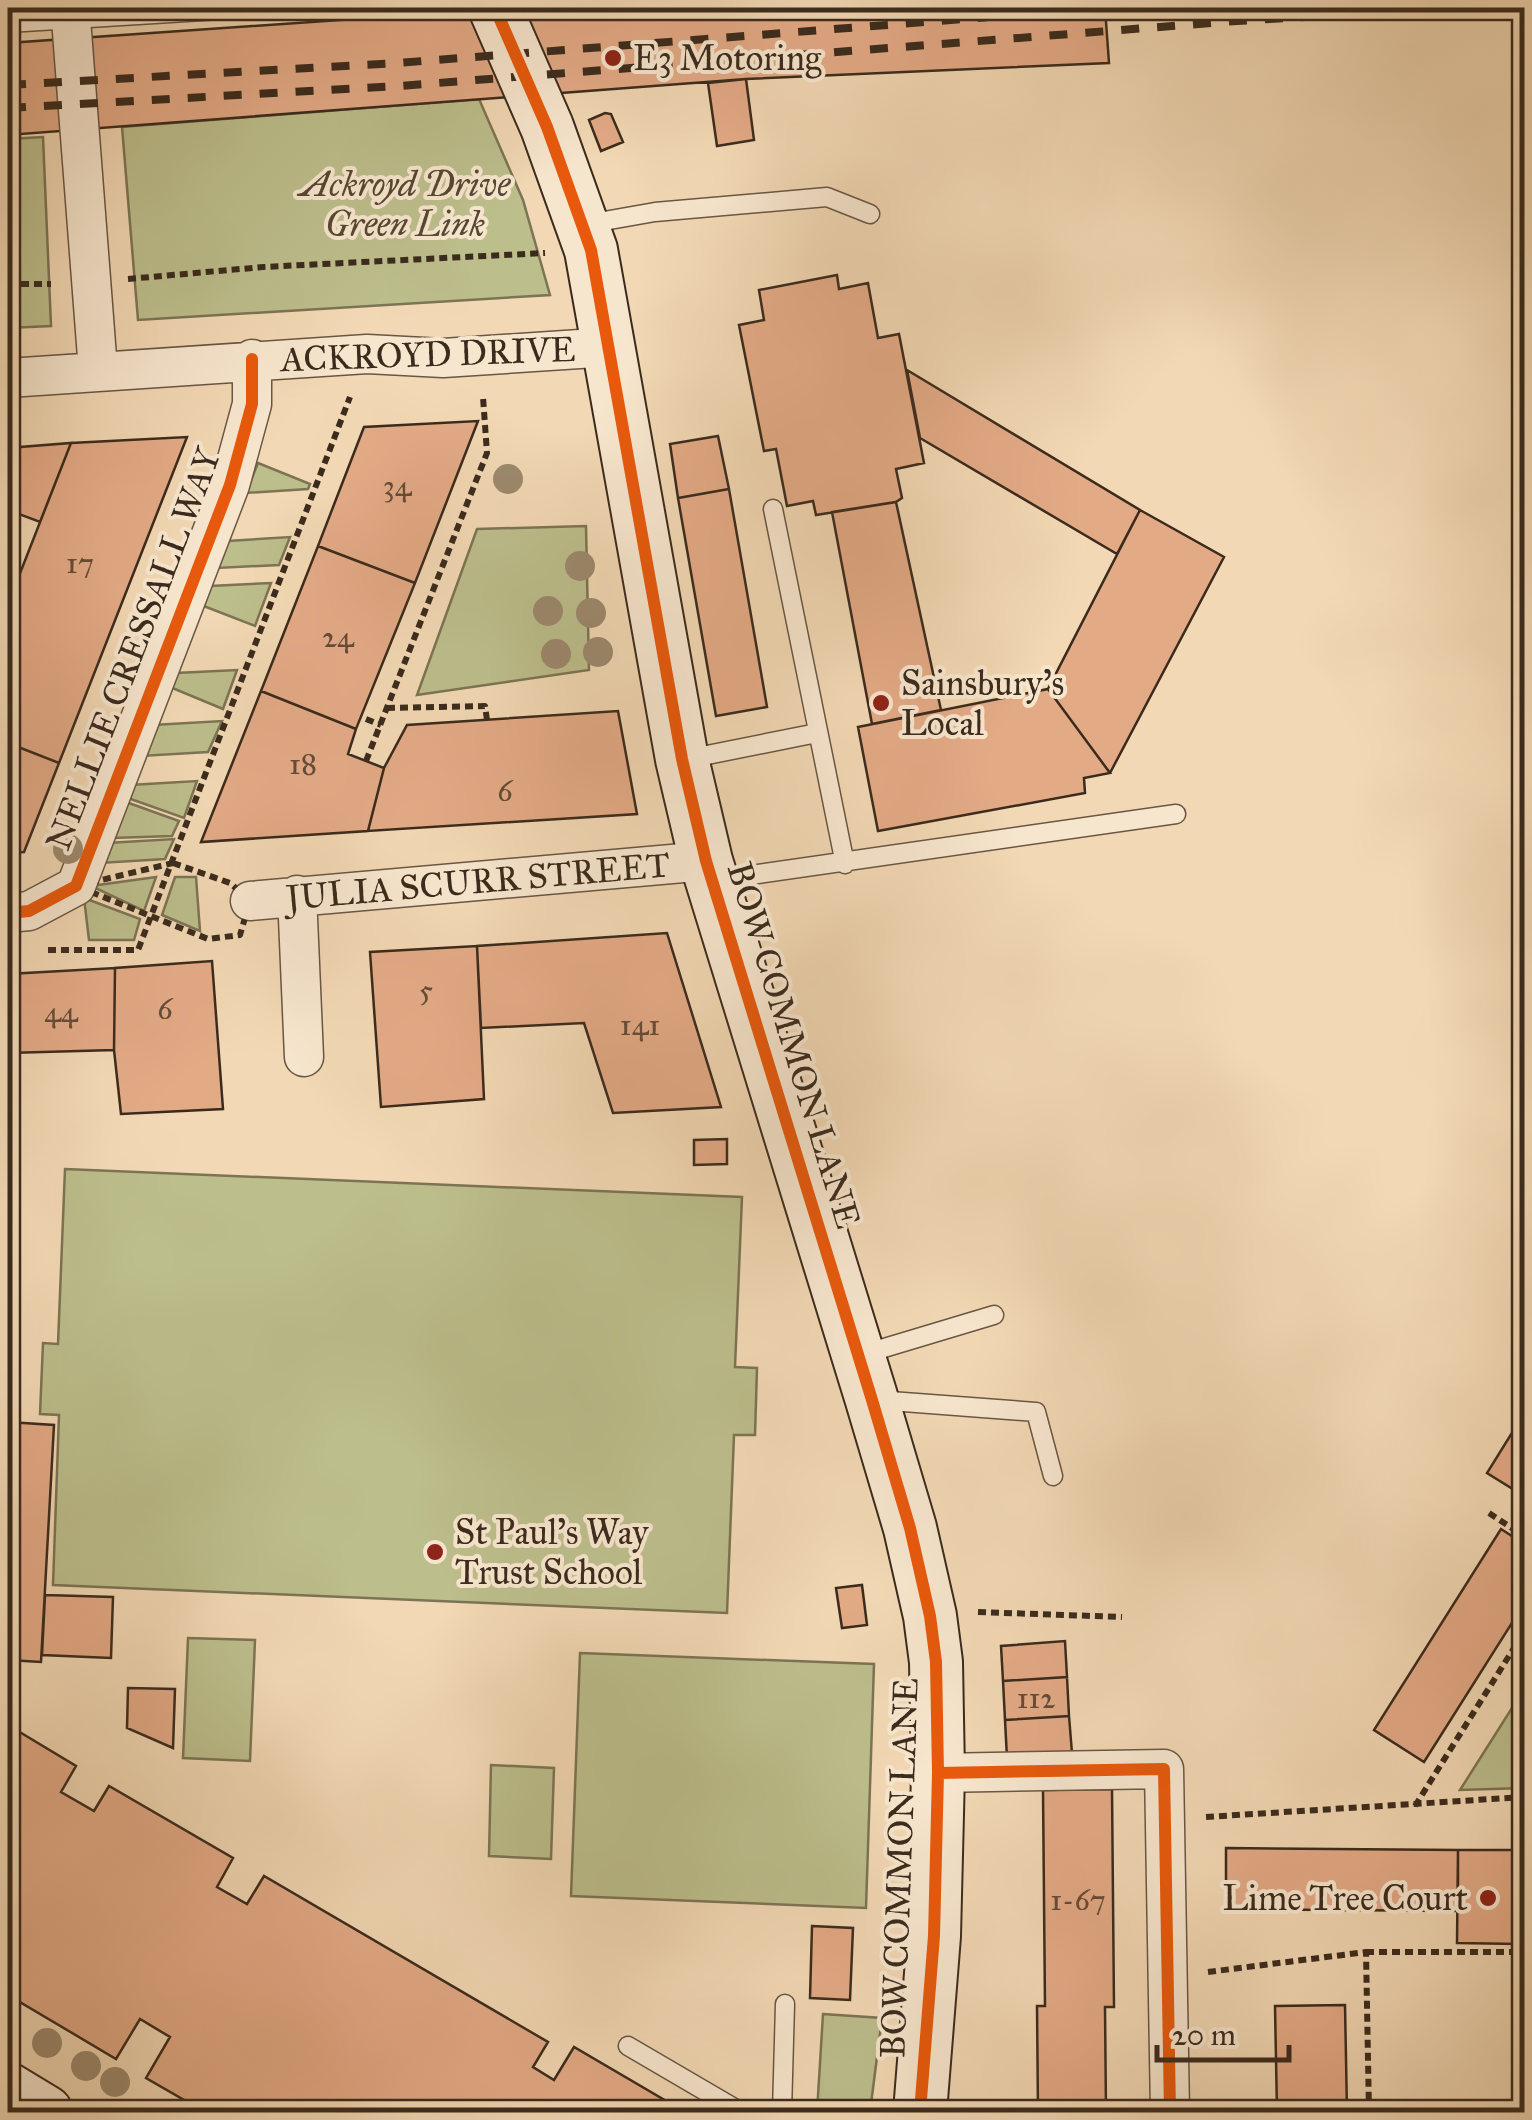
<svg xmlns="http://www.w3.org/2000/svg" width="1532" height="2120" viewBox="0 0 1532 2120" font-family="'IM FELL Great Primer',serif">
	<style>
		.green { fill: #bcbe8c; stroke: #7c7454; stroke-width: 2.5 }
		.building { fill: #e3aa86; stroke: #3b2b1d; stroke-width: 2.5 }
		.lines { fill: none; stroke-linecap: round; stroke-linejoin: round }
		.lane-casing { stroke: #695643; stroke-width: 21 }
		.street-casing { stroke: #695643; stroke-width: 41 }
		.secondary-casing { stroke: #3b2b1d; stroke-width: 56 }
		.path { stroke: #3b2b1d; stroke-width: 6; stroke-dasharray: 8 5; stroke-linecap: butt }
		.lane { stroke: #f7e6ce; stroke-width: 18 }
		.street { stroke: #f7e6ce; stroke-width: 38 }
		.secondary { stroke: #f7e6ce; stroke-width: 52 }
		.rail { stroke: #3b2b1d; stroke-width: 8; stroke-dasharray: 18 18; stroke-linecap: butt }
		.cycleway-casing { stroke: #f7e6ce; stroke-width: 19 }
		.cycleway { stroke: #e8590c; stroke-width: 12 }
		.tree { fill: #9c896d }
		.poi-dot { fill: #8f2418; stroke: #f7e6ce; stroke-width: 4 }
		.labels { text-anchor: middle; stroke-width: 8; stroke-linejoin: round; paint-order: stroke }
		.number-label { font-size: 30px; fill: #654b37 }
		.poi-label { font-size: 35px; fill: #3b2b1d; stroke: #f7e6ce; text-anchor: start }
		.park-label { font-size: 35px; font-style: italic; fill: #554833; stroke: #f7e6ce }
		.street-label { font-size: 35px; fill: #3b2b1d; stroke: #f7e6ce }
	</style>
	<rect width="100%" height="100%" fill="#f2d8b4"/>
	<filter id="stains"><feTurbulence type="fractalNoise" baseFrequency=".002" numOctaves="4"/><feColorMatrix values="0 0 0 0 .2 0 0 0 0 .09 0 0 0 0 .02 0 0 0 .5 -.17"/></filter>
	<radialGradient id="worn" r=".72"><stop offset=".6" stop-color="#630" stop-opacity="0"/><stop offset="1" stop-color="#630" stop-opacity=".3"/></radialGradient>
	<path class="green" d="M 479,99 L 523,200 L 550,295 L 138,320 L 122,127 Z
		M 43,137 L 51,326 L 8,328 L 8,139 Z
		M 258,463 L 310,484 L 308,489 L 246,493 Z
		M 586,526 L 589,670 L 417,695 L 477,529 Z
		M 290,537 L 279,565 L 217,568 L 228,541 Z
		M 271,583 L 255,626 L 201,605 L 210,586 Z
		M 237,670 L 223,709 L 170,687 L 176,673 Z
		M 222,721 L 208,752 L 141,756 L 153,725 Z
		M 197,781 L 184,818 L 125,797 L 130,785 Z
		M 126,802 L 179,821 L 172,836 L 112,838 Z
		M 174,839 L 165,859 L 100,863 L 107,843 Z
		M 156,877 L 144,911 L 91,886 Z
		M 175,877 L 196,877 L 200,931 L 162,915 Z
		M 84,898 L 140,919 L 134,940 L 89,940 Z
		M 65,1169 L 742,1197 L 735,1367 L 757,1368 L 755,1435 L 734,1435 L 727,1613 L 53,1585 L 59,1415 L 40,1414 L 43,1343 L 58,1344 Z
		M 188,1638 L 255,1640 L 250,1761 L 183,1758 Z
		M 580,1653 L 874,1664 L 866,1908 L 571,1896 Z
		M 1524,1689 L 1524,1788 L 1460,1790 Z
		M 491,1765 L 554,1768 L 551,1859 L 489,1856 Z
		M 823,2014 L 882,2018 L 870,2112 L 817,2112 Z"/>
	<path class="building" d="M 514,8 L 1105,8 L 1109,63 L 746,79 L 8,135 L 8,43 Z
		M 746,79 L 754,140 L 717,146 L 708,83 Z
		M 605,113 L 611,114 L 623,142 L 601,151 L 589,120 Z
		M 837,275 L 839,289 L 868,283 L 878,338 L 899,334 L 924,463 L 896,469 L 902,498 L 896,502 L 816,515 L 813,501 L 787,506 L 776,449 L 764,451 L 739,325 L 764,320 L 759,290 Z
		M 907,370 L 1140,510 L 1117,554 L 920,438 Z
		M 478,421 L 415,583 L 318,546 L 364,427 Z
		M 718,436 L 729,489 L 678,498 L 670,444 Z
		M 187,437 L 59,763 L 8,743 L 8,604 L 71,443 Z
		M 71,443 L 40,522 L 8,510 L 8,448 Z
		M 729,489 L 767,707 L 716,716 L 678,498 Z
		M 896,502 L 941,710 L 872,724 L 832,512 Z
		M 1140,510 L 1224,557 L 1110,773 L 1048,689 Z
		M 318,546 L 415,583 L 356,729 L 261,691 Z
		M 1048,689 L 1110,773 L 1084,778 L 1085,793 L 878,831 L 858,727 Z
		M 261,691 L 356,729 L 348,754 L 384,768 L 368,831 L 201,842 Z
		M 618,711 L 637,814 L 368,831 L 384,768 L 407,725 Z
		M 8,743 L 59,763 L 24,852 L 8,853 Z
		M 667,933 L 721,1107 L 613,1113 L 584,1023 L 481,1028 L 477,946 Z
		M 477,946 L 484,1099 L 381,1107 L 370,952 Z
		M 212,961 L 223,1109 L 121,1114 L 114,1050 L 115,968 Z
		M 115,968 L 114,1050 L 8,1053 L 8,974 Z
		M 727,1139 L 727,1164 L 694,1165 L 694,1140 Z
		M 1523,1415 L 1524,1417 L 1524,1496 L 1487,1473 Z
		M 8,1422 L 54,1425 L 41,1662 L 8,1660 Z
		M 1501,1529 L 1524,1544 L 1524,1604 L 1424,1762 L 1374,1730 Z
		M 862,1585 L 867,1625 L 842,1628 L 836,1588 Z
		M 45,1595 L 113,1597 L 111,1658 L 42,1655 Z
		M 1065,1641 L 1067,1677 L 1003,1681 L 1001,1646 Z
		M 1067,1677 L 1069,1716 L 1005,1720 L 1003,1681 Z
		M 128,1688 L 175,1689 L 173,1748 L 127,1728 Z
		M 1069,1716 L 1072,1753 L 1007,1758 L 1005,1720 Z
		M 8,1725 L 76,1766 L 61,1792 L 94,1811 L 109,1786 L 233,1858 L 217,1887 L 247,1904 L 264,1876 L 548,2042 L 533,2067 L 554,2080 L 574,2047 L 685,2112 L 305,2112 L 297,2108 L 294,2112 L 205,2112 L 146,2078 L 170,2037 L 140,2019 L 116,2059 L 8,1995 L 8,1952 L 12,1945 L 8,1942 Z
		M 1112,1789 L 1114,2007 L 1105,2007 L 1106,2112 L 1038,2112 L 1037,2006 L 1045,2006 L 1043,1790 Z
		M 1226,1848 L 1458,1850 L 1458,1911 L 1226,1909 Z
		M 1458,1850 L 1524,1850 L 1524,1885 L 1519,1885 L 1518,1944 L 1457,1943 Z
		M 812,1926 L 853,1928 L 850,2000 L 810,1998 Z
		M 1345,2005 L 1347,2112 L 1277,2112 L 1275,2006 Z"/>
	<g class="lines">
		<defs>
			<path id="lane" d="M 8,23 L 252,8
				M 587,224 L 655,212 L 827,197 L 870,214
				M 773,509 L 845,864
				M 687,759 L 817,733
				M 716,880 L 1176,814
				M 864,1354 L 994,1315
				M 877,1400 L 1036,1412 L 1053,1476
				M 628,2046 L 741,2112
				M 782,2112 L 785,2004"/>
			<path id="street" d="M 71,19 L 98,370
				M 8,378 L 367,354 L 443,358 L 610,347
				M 297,895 L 304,1057
				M 250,901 L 706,861
				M 8,913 L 29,911 L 76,886 L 230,485 L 252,404 L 252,359
				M 938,1773 L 1164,1769 L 1170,2112"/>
			<path id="secondary" d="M 495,8 L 547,127 L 591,250 L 682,759 L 706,861 L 872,1400 L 910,1528 L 930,1616 L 936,1662 L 938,1773 L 934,1936 L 920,2112
				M 8,2089 L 46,2112"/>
		</defs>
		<use href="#lane" class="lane-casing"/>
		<use href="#street" class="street-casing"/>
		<use href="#secondary" class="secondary-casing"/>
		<path class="path" d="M 128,279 L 263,267 L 545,253
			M 8,284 L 51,284
			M 387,708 L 485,706 L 487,720
			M 366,719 L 381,725
			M 366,761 L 487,453 L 483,397
			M 173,863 L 230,883 L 250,901 L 240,935 L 208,939 L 76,886 Z
			M 48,950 L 138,950 L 350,397
			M 1489,1513 L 1524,1536
			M 978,1612 L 1122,1617
			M 1415,1806 L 1524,1632
			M 1206,1817 L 1524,1797
			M 1366,1952 L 1524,1952
			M 1208,1972 L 1366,1952 L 1369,2112"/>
		<use href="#lane" class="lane"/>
		<use href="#street" class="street"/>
		<use href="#secondary" class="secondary"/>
		<path class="rail" d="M 8,85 L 397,63 L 1106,8
			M 8,108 L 399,86 L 1237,21 L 1454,8"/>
		<defs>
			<path id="cycleway" d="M 495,8 L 547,127 L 591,250 L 682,759 L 706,861 L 872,1400 L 910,1528 L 930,1616 L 936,1662 L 938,1773 L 934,1936 L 920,2112
				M 8,913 L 29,911 L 76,886 L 230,485 L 252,404 L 252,359
				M 938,1773 L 1164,1769 L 1170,2112"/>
		</defs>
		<use href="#cycleway" class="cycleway-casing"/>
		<use href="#cycleway" class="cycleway"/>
	</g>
	<g class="tree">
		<circle cx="508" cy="479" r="15"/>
		<circle cx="580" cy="566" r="15"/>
		<circle cx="548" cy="611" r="15"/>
		<circle cx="591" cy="613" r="15"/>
		<circle cx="598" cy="652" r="15"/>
		<circle cx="556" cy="654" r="15"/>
		<circle cx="68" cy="849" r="15"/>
		<circle cx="47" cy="2043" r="15"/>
		<circle cx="86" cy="2066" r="15"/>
		<circle cx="115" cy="2082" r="15"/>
	</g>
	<g class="poi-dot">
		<circle cx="613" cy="58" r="10"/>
		<circle cx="881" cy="703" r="10"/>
		<circle cx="435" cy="1552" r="10"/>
		<circle cx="1488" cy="1898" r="10"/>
	</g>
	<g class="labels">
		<g class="number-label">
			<text x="397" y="496">34</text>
			<text x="80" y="573">17</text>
			<text x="338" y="647">24</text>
			<text x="303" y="774">18</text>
			<text x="505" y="801">6</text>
			<text x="426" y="1000">5</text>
			<text x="165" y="1019">6</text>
			<text x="61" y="1022">44</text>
			<text x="640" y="1035">141</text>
			<text x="1036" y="1708">112</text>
			<text x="1078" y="1910">1-67</text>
		</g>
		<g class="poi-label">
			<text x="633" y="70">E3 Motoring</text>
			<text x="901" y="695">Sainsbury's<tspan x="901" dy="40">Local</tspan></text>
			<text x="455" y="1544">St Paul's Way<tspan x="455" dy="40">Trust School</tspan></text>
			<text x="1468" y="1910" text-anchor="end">Lime Tree Court</text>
		</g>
		<g class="park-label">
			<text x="405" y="196">Ackroyd Drive<tspan x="405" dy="40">Green Link</tspan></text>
		</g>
		<g class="street-label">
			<text transform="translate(428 354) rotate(-2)" y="12">ACKROYD DRIVE</text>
			<text transform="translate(133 649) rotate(-69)" y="12">NELLIE CRESSALL WAY</text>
			<text transform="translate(478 881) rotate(-5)" y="12">JULIA SCURR STREET</text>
			<text transform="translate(794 1045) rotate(73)" y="12">BOW COMMON LANE</text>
			<text transform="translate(899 1868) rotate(-88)" y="12">BOW COMMON LANE</text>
		</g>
	</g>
	<rect width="1532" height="2120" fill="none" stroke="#f2d8b4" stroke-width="40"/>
	<rect x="10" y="10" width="1512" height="2100" fill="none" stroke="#3b2b1d" stroke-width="5"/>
	<rect x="20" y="20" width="1492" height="2080" fill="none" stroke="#3b2b1d" stroke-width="2.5"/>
	<path d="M1157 2045v15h132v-15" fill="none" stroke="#3b2b1d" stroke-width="5"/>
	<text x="1172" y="2045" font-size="30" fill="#3b2b1d" stroke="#f7e6ce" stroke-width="8" paint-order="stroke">20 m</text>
	<rect width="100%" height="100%" filter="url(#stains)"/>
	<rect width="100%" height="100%" fill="url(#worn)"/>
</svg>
